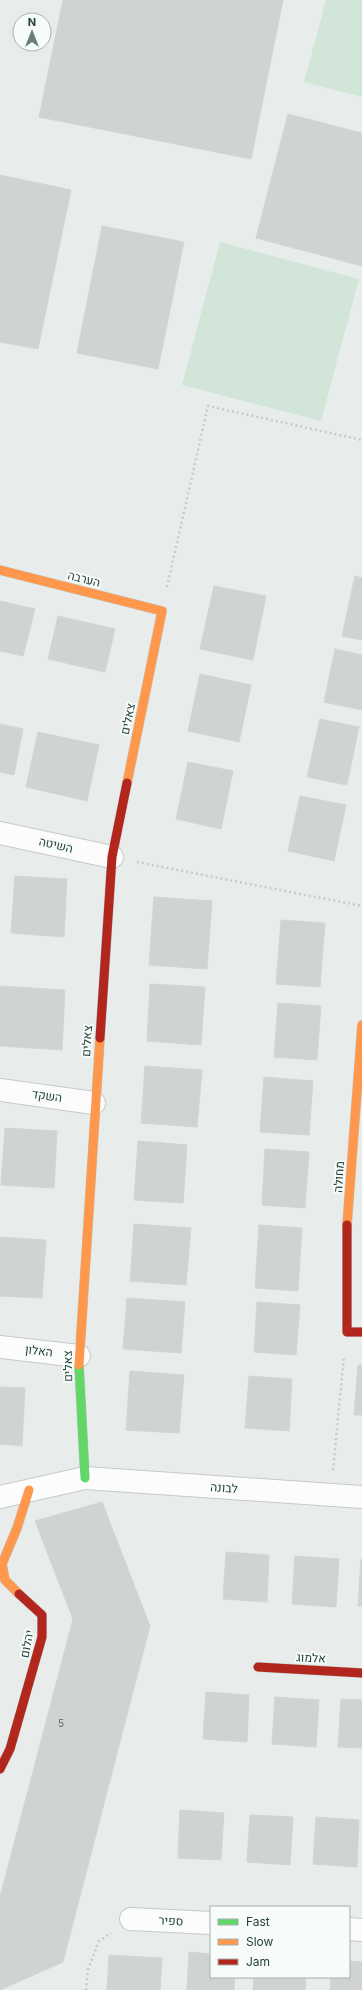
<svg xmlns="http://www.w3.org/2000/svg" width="362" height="1990" viewBox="0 0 362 1990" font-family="Inter,Heebo,sans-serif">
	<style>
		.green { fill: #d1e6d8 }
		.building { fill: #cfd4d2; stroke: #d1d6d4 }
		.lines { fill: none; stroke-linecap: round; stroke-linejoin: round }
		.street-casing { stroke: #c5cac8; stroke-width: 24 }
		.fast-casing { stroke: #c3cbc8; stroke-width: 10 }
		.slow-casing { stroke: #c3cbc8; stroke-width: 10 }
		.jam-casing { stroke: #c3cbc8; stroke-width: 10 }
		.path { stroke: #c3ccca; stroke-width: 2.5; stroke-dasharray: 2 3; stroke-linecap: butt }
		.street { stroke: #fcfcfc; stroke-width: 22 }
		.fast { stroke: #63d668; stroke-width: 9 }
		.slow { stroke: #ff974d; stroke-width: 9 }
		.jam { stroke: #b3261e; stroke-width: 9 }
		.labels { text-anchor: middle; stroke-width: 4; stroke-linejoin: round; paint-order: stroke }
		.number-label { font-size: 10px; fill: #506761 }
		.street-label { font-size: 12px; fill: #24423a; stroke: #f7fbf9 }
	</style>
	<rect width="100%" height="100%" fill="#e8edeb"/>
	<path class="green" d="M 326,0 L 362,0 L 362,97 L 304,82 Z
		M 220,242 L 359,279 L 321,421 L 182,385 Z"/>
	<path class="building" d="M 63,0 L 283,0 L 251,159 L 39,117 Z
		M 288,114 L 362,133 L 362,266 L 256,238 Z
		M 0,175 L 71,190 L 38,349 L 0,342 Z
		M 102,226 L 184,242 L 158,369 L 77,353 Z
		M 355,576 L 362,578 L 362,640 L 342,636 Z
		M 214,586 L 266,596 L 253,660 L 200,649 Z
		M 0,601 L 35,609 L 23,656 L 0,651 Z
		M 58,616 L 115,629 L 105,672 L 48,659 Z
		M 335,649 L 362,655 L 362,710 L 324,702 Z
		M 200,674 L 251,685 L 239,742 L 188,731 Z
		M 320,719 L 359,727 L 347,785 L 307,777 Z
		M 0,724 L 23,729 L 14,775 L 0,772 Z
		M 38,732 L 99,745 L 87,801 L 26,787 Z
		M 188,762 L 233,771 L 221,829 L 176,819 Z
		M 300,796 L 346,805 L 334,861 L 288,851 Z
		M 15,876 L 67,879 L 64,937 L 11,933 Z
		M 154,897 L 212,901 L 207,969 L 149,965 Z
		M 281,920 L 325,923 L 320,987 L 276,984 Z
		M 150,984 L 205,987 L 201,1045 L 147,1041 Z
		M 0,986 L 65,990 L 62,1050 L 0,1046 Z
		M 278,1003 L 321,1006 L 317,1060 L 274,1057 Z
		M 145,1066 L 202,1070 L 197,1127 L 141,1123 Z
		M 264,1077 L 313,1081 L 309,1135 L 260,1132 Z
		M 5,1128 L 57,1131 L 54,1188 L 1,1185 Z
		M 138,1141 L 187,1145 L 183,1203 L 134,1200 Z
		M 265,1149 L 309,1152 L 305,1208 L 262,1205 Z
		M 134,1224 L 191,1228 L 186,1285 L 130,1281 Z
		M 259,1225 L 302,1228 L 298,1291 L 255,1288 Z
		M 0,1237 L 46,1240 L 42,1298 L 0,1296 Z
		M 127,1298 L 185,1302 L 181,1353 L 123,1349 Z
		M 257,1302 L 300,1305 L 296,1355 L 254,1352 Z
		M 358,1365 L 362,1365 L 362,1415 L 354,1415 Z
		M 130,1371 L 184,1375 L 179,1433 L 126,1430 Z
		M 249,1376 L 292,1379 L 289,1431 L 245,1428 Z
		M 0,1387 L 25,1388 L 22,1446 L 0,1444 Z
		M 102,1502 L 150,1626 L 63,1962 L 0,1990 L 0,1897 L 73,1619 L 35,1521 Z
		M 226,1552 L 269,1555 L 267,1602 L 223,1599 Z
		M 295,1556 L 339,1559 L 336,1607 L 292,1604 Z
		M 361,1559 L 362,1559 L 362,1606 L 358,1606 Z
		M 206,1692 L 249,1695 L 247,1742 L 203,1739 Z
		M 275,1697 L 319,1700 L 316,1747 L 272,1744 Z
		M 341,1699 L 362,1700 L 362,1748 L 338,1747 Z
		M 180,1810 L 224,1813 L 221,1860 L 178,1858 Z
		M 250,1815 L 293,1817 L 290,1865 L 247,1862 Z
		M 316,1817 L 359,1820 L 357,1867 L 313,1864 Z
		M 189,1952 L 211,1954 L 211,1977 L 235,1977 L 234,1990 L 187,1990 Z
		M 109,1955 L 162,1958 L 160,1990 L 107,1990 Z
		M 349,1961 L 362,1962 L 362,1990 L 330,1990 L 331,1977 L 349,1977 Z
		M 254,1977 L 306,1977 L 305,1990 L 253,1990 Z"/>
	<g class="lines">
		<defs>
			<path id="street" d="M 0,833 L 112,857
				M 0,1090 L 94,1103
				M 0,1347 L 79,1356
				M 0,1497 L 85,1478 L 362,1497
				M 131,1919 L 211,1923
				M 349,1929 L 362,1930"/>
			<path id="fast" d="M 79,1365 L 85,1478"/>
			<path id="slow" d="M 0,570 L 162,611 L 127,783
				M 347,1225 L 362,1025
				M 79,1365 L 100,1038
				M 19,1594 L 5,1580 L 2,1564 L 17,1528 L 29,1490"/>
			<path id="jam" d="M 100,1038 L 112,857 L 127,783
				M 347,1225 L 347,1332 L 362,1332
				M 258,1667 L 362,1673
				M 0,1769 L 10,1749 L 42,1637 L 42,1615 L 19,1594"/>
		</defs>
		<use href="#street" class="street-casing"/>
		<use href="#fast" class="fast-casing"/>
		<use href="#slow" class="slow-casing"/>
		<use href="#jam" class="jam-casing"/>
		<path class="path" d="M 167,587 L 208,406 L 362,440
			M 137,862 L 362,906
			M 333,1470 L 344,1356
			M 86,1990 L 88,1970 L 99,1941 L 111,1933"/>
		<use href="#street" class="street"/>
		<use href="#fast" class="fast"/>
		<use href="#slow" class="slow"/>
		<use href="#jam" class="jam"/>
	</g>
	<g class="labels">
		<g class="number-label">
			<text x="61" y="1727">5</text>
		</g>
		<g class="street-label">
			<text transform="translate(84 579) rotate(14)" y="4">הערבה</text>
			<text transform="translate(128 719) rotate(-78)" y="4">צאלים</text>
			<text transform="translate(56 845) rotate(13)" y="4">השיטה</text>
			<text transform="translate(87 1041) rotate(-86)" y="4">צאלים</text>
			<text transform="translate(47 1096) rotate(8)" y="4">השקד</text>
			<text transform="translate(339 1177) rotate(-86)" y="4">מחולה</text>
			<text transform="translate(39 1351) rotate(7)" y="4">האלון</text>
			<text transform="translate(68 1366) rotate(-91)" y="4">צאלים</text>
			<text transform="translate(224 1488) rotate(4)" y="4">לבונה</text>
			<text transform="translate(27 1644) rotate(-79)" y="4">יהלום</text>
			<text transform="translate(311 1658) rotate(3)" y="4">אלמוג</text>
			<text transform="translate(171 1921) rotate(3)" y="4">ספיר</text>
		</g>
	</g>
	<rect x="210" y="1906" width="140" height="72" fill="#f7fbf9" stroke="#a3b1ad"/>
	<rect x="218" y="1919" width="20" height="6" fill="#63d668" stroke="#a3b1ad"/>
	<text x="246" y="1926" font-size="12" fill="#24423a">Fast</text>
	<rect x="218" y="1939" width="20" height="6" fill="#ff974d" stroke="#a3b1ad"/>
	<text x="246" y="1946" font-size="12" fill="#24423a">Slow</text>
	<rect x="218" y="1959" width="20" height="6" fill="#b3261e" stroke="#a3b1ad"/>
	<text x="246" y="1966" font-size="12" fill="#24423a">Jam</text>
	<g transform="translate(32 32)"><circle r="19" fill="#f7fbf9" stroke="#a3b1ad"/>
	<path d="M0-3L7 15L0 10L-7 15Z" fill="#697e78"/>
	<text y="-6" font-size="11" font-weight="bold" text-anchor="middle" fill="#24423a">N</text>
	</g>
</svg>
